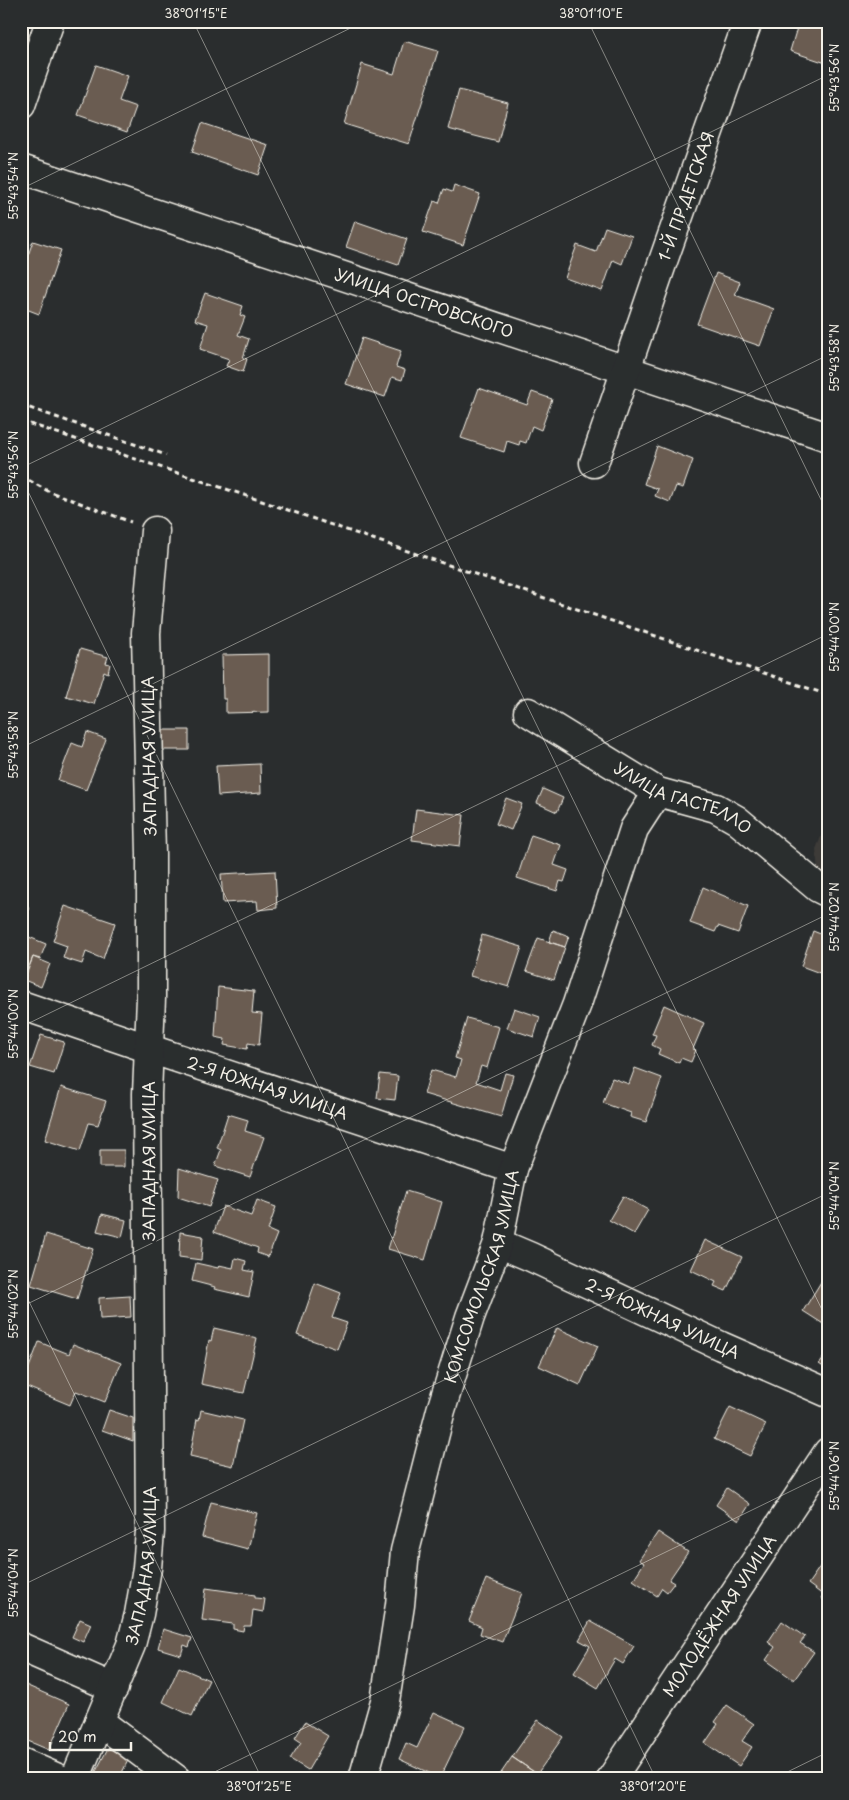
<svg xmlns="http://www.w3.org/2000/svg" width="849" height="1800" viewBox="0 0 849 1800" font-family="'Playpen Sans',sans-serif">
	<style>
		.built { fill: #3d3b38 }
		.building { fill: #6a5c51; stroke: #f4f1e8 }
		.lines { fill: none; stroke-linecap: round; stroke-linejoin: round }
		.minor-casing { stroke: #f4f1e8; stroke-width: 31 }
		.path { stroke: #f4f1e8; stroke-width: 3; stroke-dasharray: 5 4; stroke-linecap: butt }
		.minor { stroke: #2a2d2e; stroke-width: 28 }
		.ticks { fill: none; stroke: #f4f1e8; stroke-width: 1; stroke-opacity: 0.45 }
		.labels { text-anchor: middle; stroke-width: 5; stroke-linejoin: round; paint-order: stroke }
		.street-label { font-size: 16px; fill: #f4f1e8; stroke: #2a2d2e }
		.neatline { fill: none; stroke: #f4f1e8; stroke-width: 2 }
		.ticks-label { font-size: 12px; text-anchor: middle; fill: #f4f1e8 }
	</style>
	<rect width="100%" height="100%" fill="#2a2d2e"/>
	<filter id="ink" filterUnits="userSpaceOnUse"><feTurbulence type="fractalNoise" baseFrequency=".02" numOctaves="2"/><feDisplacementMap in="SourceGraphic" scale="10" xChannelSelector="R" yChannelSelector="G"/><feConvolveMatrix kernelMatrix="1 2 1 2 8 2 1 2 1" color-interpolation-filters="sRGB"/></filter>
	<g filter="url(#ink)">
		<path class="built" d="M 828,820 L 828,878 L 818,874 L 816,849 Z"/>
		<path class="building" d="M 799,21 L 828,21 L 828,58 L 826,63 L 790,51 Z
			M 404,41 L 438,51 L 409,144 L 344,124 L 362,64 L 394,74 Z
			M 96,65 L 128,76 L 119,101 L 136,107 L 127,132 L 78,115 Z
			M 459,90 L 508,103 L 498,142 L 448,129 Z
			M 202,123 L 268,145 L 258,175 L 192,152 Z
			M 454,185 L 480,194 L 463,245 L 423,232 L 434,201 L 439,203 L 444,189 L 452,192 Z
			M 355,221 L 407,239 L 398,265 L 346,247 Z
			M 605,227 L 632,236 L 622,264 L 613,260 L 602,291 L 565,278 L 577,245 L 596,252 Z
			M 33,241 L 61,250 L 39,314 L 21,307 L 21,275 Z
			M 716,273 L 740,282 L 735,295 L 774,309 L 760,346 L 697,324 Z
			M 205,293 L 243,306 L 240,315 L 245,317 L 238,335 L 249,339 L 243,358 L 247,359 L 243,372 L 226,366 L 229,359 L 200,349 L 208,324 L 195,320 Z
			M 362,338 L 401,351 L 396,367 L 405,370 L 402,380 L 392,377 L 385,397 L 346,384 Z
			M 479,388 L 527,405 L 532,392 L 552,399 L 541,430 L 532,426 L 526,443 L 520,441 L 519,445 L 507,441 L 504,452 L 461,438 Z
			M 657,446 L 693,460 L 683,488 L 676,486 L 670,502 L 655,496 L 658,489 L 644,484 Z
			M 80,649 L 108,657 L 106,663 L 110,664 L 108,673 L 104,671 L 94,704 L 66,696 Z
			M 269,654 L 269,712 L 226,713 L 226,699 L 223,699 L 222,655 Z
			M 161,730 L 189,730 L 189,750 L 162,750 Z
			M 87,732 L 106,739 L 86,790 L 58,780 L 72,743 L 82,747 Z
			M 260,764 L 261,793 L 218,796 L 216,766 Z
			M 543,789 L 563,798 L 557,812 L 537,803 Z
			M 506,798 L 522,804 L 511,830 L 496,824 Z
			M 416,809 L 464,815 L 460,846 L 412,840 Z
			M 531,835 L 561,845 L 554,865 L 568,870 L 564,882 L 560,881 L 557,891 L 517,878 Z
			M 275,871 L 277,908 L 258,910 L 257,901 L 223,903 L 221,874 Z
			M 703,887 L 748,906 L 738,933 L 718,926 L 715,932 L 690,923 Z
			M 21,906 L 29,908 L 21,929 Z
			M 65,906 L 115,923 L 103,959 L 86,952 L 82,964 L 63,958 L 67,946 L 53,941 Z
			M 553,930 L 569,936 L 565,947 L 549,942 Z
			M 813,931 L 828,937 L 828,976 L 801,966 Z
			M 24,935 L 46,944 L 40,959 L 33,957 L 25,976 L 21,975 L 21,943 Z
			M 482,935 L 522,947 L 509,987 L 470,976 Z
			M 538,938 L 565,947 L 554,980 L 526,971 Z
			M 33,957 L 50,964 L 41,987 L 24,980 Z
			M 218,987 L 254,991 L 252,1013 L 262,1014 L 259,1045 L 248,1043 L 247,1049 L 224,1045 L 225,1039 L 215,1037 Z
			M 664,1005 L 704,1023 L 693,1049 L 696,1050 L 691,1062 L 681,1058 L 679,1063 L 658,1054 L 660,1049 L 652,1045 L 656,1035 L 652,1034 Z
			M 514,1008 L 540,1017 L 534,1037 L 507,1028 Z
			M 467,1018 L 499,1027 L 487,1068 L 481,1066 L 476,1082 L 500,1090 L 505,1073 L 513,1075 L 501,1117 L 424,1094 L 431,1070 L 456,1077 L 461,1060 L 455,1058 Z
			M 41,1035 L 64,1042 L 54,1074 L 30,1067 Z
			M 635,1068 L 662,1078 L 646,1122 L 630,1117 L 631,1113 L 603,1103 L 612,1078 L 629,1084 Z
			M 380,1074 L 398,1076 L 395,1100 L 377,1098 Z
			M 61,1087 L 106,1101 L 98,1125 L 89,1123 L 80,1151 L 45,1140 Z
			M 228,1114 L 248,1120 L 245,1131 L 264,1137 L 250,1177 L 215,1166 L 221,1150 L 217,1148 Z
			M 100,1150 L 124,1150 L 124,1167 L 100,1167 Z
			M 179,1168 L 218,1180 L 209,1207 L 178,1197 Z
			M 406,1191 L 442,1202 L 425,1260 L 388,1249 Z
			M 623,1196 L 648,1210 L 634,1234 L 609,1220 Z
			M 257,1200 L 276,1207 L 268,1230 L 277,1234 L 268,1257 L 257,1253 L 258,1248 L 214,1232 L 223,1206 L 251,1216 Z
			M 102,1214 L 126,1220 L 122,1237 L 97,1231 Z
			M 180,1232 L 203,1236 L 201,1260 L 179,1257 Z
			M 46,1234 L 93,1249 L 77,1299 L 31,1285 Z
			M 705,1240 L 742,1257 L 726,1291 L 714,1286 L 716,1282 L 691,1270 Z
			M 235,1258 L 246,1261 L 244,1270 L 254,1272 L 249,1297 L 214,1289 L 215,1287 L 192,1281 L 196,1263 L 218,1268 L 219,1265 L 233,1268 Z
			M 824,1277 L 828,1279 L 828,1327 L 803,1311 Z
			M 315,1283 L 341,1293 L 332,1318 L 347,1323 L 337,1349 L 297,1335 Z
			M 130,1296 L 131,1317 L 100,1319 L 99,1298 Z
			M 214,1328 L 257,1338 L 244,1393 L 201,1384 L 209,1340 L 211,1341 Z
			M 557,1328 L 598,1346 L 580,1385 L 539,1366 Z
			M 39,1342 L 69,1354 L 73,1344 L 121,1363 L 105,1402 L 76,1391 L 70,1405 L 22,1385 Z
			M 828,1351 L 828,1370 L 819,1364 Z
			M 730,1407 L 766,1424 L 750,1456 L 714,1439 Z
			M 109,1410 L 133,1418 L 133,1441 L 102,1430 Z
			M 201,1410 L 243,1420 L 233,1466 L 190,1456 L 197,1419 L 199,1420 Z
			M 727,1488 L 750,1504 L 739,1521 L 716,1505 Z
			M 211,1502 L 257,1513 L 248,1549 L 202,1537 Z
			M 658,1532 L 688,1552 L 669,1580 L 674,1583 L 667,1592 L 662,1588 L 657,1596 L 633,1580 L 644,1563 L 639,1560 Z
			M 828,1555 L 828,1603 L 821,1598 L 823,1595 L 808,1584 Z
			M 486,1579 L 522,1593 L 502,1642 L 480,1634 L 482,1627 L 469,1621 Z
			M 206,1588 L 255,1595 L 255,1598 L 265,1599 L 263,1612 L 253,1610 L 251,1626 L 244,1626 L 243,1631 L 233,1629 L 233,1624 L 202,1620 Z
			M 80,1619 L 91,1624 L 83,1642 L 72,1637 Z
			M 590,1621 L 634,1646 L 623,1664 L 615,1659 L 598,1688 L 574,1673 L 590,1646 L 579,1640 Z
			M 782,1621 L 805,1637 L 800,1643 L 814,1652 L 794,1680 L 766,1660 L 775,1647 L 768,1642 Z
			M 163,1629 L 192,1638 L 189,1647 L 184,1645 L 181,1655 L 158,1648 Z
			M 179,1667 L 209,1680 L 192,1716 L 163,1702 Z
			M 21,1683 L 69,1704 L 49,1750 L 21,1738 Z
			M 727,1705 L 754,1724 L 742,1741 L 752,1747 L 739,1766 L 705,1743 L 718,1724 L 715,1722 Z
			M 434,1712 L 465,1726 L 440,1778 L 399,1759 L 406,1743 L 417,1748 Z
			M 538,1720 L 563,1737 L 537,1774 L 512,1757 Z
			M 305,1722 L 328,1736 L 308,1770 L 290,1759 L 301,1742 L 295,1738 Z
			M 117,1746 L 131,1754 L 119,1779 L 106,1779 L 95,1773 L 108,1748 L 114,1751 Z
			M 512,1757 L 537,1774 L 534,1779 L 497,1779 Z"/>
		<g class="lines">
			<defs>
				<g id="minor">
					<path d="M 21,105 L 50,21"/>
					<path id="s1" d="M 21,169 L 828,437"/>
					<path id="s2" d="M 594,463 L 662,264 L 748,21"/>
					<path id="s3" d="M 528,712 L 658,792 L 716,808 L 737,820 L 818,888 L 828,893"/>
					<path id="s4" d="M 21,1005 L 150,1049 L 513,1169"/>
					<path id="s5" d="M 498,1243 L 531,1257 L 721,1346 L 828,1393"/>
					<path d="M 21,1647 L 114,1688"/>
					<path d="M 99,1721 L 176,1779"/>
					<path d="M 21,1762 L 60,1779"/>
					<path id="s6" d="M 75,1779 L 131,1645 L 139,1614 L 147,1568 L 150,1531 L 147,1094 L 151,998 L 151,854 L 146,633 L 155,531"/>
					<path id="s7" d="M 363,1779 L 385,1701 L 400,1605 L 405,1551 L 441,1410 L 470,1317 L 498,1243 L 513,1169 L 577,1004 L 634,829 L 658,792"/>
					<path id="s8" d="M 611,1779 L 828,1452"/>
				</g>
			</defs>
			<use href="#minor" class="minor-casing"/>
			<path class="path" d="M 21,405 L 166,455
				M 21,421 L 247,496 L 828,695
				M 21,476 L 48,491 L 131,522"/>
			<use href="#minor" class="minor"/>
		</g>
	</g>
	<path class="ticks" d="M 193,21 L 828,1322M 588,21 L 828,514M 21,189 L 365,21M 21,468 L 828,75M 21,477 L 656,1779M 21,748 L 828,355M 21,1027 L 828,634M 21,1285 L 262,1779M 21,1307 L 828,914M 21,1586 L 828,1193M 200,1779 L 828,1473M 773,1779 L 828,1752"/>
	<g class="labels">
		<g class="street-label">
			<text dy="6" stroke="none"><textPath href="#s2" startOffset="282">1-Й ПР.ДЕТСКАЯ</textPath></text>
			<text dy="6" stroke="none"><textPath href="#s1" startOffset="425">УЛИЦА ОСТРОВСКОГО</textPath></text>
			<text transform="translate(149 756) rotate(-91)" y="6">ЗАПАДНАЯ УЛИЦА</text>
			<text dy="6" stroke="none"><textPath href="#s3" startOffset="178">УЛИЦА ГАСТЕЛЛО</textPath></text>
			<text dy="6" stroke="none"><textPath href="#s4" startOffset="260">2-Я ЮЖНАЯ УЛИЦА</textPath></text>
			<text transform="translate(149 1161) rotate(-90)" y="6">ЗАПАДНАЯ УЛИЦА</text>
			<text dy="6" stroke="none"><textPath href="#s7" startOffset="518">КОМСОМОЛЬСКАЯ УЛИЦА</textPath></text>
			<text dy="6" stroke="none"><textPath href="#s5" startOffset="181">2-Я ЮЖНАЯ УЛИЦА</textPath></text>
			<text dy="6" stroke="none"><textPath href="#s6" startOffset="226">ЗАПАДНАЯ УЛИЦА</textPath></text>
			<text dy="6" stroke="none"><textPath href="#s8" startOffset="196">МОЛОДЁЖНАЯ УЛИЦА</textPath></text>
		</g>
	</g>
	<rect width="849" height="1800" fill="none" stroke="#2a2d2e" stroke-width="55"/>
	<path d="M50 1742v8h81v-8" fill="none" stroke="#f4f1e8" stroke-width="2.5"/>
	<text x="58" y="1742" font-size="15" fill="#f4f1e8" stroke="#2a2d2e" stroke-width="4" paint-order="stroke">20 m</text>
	<rect x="28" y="28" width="794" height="1744" class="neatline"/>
	<g class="ticks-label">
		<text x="196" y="18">38°01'15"E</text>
		<text x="591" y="18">38°01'10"E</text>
		<text transform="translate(835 78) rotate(-90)" y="4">55°43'56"N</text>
		<text transform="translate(14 186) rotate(-90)" y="4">55°43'54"N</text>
		<text transform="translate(835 358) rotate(-90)" y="4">55°43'58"N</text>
		<text transform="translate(14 465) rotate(-90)" y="4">55°43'56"N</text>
		<text transform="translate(835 637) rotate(-90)" y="4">55°44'00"N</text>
		<text transform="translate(14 745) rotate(-90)" y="4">55°43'58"N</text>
		<text transform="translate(835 917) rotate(-90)" y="4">55°44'02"N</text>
		<text transform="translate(14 1024) rotate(-90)" y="4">55°44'00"N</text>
		<text transform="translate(835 1196) rotate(-90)" y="4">55°44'04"N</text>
		<text transform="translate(14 1304) rotate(-90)" y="4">55°44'02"N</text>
		<text transform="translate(835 1476) rotate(-90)" y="4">55°44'06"N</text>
		<text transform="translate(14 1583) rotate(-90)" y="4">55°44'04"N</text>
		<text x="259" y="1791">38°01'25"E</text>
		<text x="653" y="1791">38°01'20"E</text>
	</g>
</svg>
